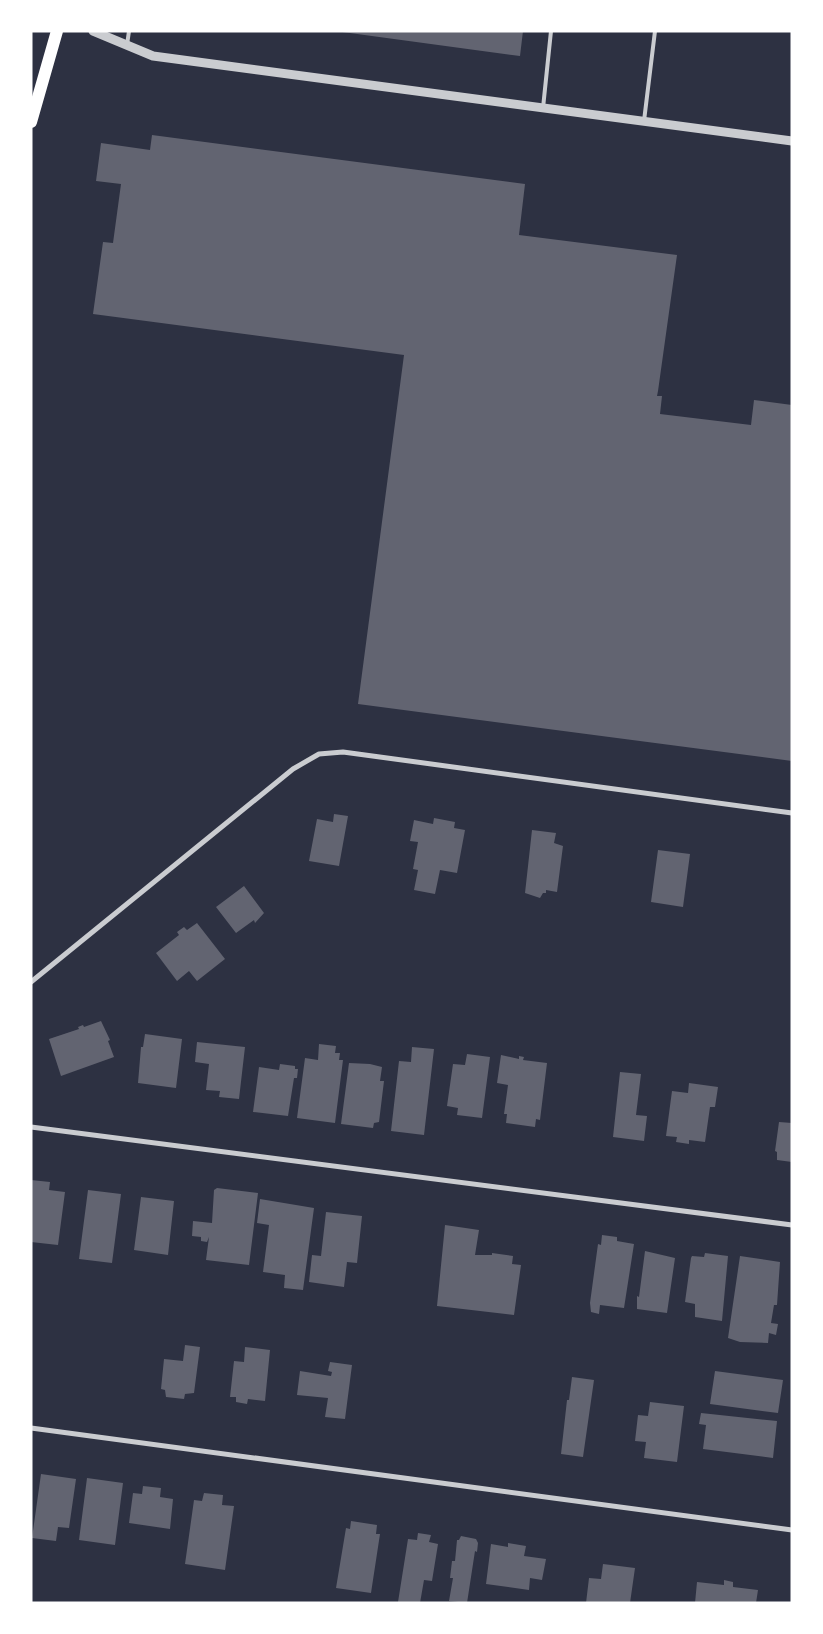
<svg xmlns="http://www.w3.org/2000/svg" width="823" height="1634" viewBox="0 0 823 1634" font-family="Poppins,sans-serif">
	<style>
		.building { fill: #626471 }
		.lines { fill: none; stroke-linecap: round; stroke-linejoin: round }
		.service { stroke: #caccd0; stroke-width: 4 }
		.minor { stroke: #caccd0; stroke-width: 5 }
		.tertiary { stroke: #caccd0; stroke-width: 9 }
		.primary { stroke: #fff; stroke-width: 12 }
	</style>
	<rect width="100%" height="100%" fill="#2d3142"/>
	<path class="building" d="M 335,31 L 523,31 L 520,56 Z
		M 152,135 L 525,184 L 519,235 L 677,255 L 658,391 L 657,396 L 662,396 L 660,414 L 751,425 L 754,400 L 792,405 L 792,761 L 358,704 L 404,355 L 93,314 L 103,242 L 113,243 L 121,184 L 96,181 L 101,143 L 150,150 Z
		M 334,814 L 348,816 L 339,866 L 309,861 L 317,819 L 333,822 Z
		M 434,818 L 455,822 L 454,828 L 465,830 L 457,873 L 440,870 L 435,894 L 414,890 L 418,870 L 413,869 L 418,842 L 410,841 L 414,820 L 433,824 Z
		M 532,830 L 556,833 L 554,843 L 563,846 L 557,892 L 546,890 L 546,893 L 543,893 L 540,898 L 525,893 Z
		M 658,850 L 690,854 L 683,907 L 651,902 Z
		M 244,886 L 264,913 L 255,923 L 254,920 L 236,933 L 216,907 Z
		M 197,923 L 225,959 L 197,981 L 189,971 L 177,981 L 156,953 L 179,935 L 177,932 L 184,927 L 187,930 Z
		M 101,1021 L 110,1040 L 108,1041 L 114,1057 L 61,1076 L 49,1039 L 79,1029 L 78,1027 L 83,1025 L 84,1027 Z
		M 145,1034 L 182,1039 L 176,1088 L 138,1083 L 141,1047 L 143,1047 Z
		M 197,1042 L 245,1047 L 239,1099 L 219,1097 L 220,1091 L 206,1090 L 209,1064 L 195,1062 Z
		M 319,1044 L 336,1046 L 335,1053 L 340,1053 L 339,1060 L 343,1060 L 335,1123 L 297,1118 L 305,1058 L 318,1060 Z
		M 412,1047 L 434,1049 L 424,1135 L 391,1131 L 399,1061 L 411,1062 Z
		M 467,1054 L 490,1057 L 482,1118 L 457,1115 L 458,1108 L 447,1106 L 453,1064 L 465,1065 Z
		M 501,1055 L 519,1059 L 519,1056 L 524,1057 L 523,1060 L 547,1063 L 540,1120 L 536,1119 L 535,1127 L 506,1123 L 507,1114 L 504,1114 L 508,1085 L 497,1083 Z
		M 349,1063 L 370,1064 L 382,1067 L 380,1081 L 384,1081 L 379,1122 L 374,1123 L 373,1128 L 341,1124 Z
		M 280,1064 L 295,1066 L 295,1069 L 298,1069 L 297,1078 L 294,1078 L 288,1116 L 253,1112 L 259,1067 L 279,1070 Z
		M 620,1072 L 641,1074 L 636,1115 L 647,1116 L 644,1141 L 613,1137 Z
		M 689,1083 L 718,1087 L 715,1107 L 710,1107 L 705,1142 L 689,1140 L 689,1144 L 676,1142 L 677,1137 L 666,1136 L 672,1091 L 688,1093 Z
		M 779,1122 L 792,1123 L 792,1162 L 777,1160 L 777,1152 L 775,1151 Z
		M 31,1180 L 50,1182 L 49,1190 L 65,1192 L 58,1245 L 31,1242 Z
		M 217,1188 L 258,1193 L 249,1265 L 206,1260 L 209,1237 L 207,1242 L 201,1241 L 201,1237 L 192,1236 L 193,1221 L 212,1223 L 214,1190 Z
		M 88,1190 L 121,1194 L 112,1263 L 79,1259 Z
		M 141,1197 L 174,1201 L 168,1255 L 134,1250 Z
		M 260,1199 L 314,1208 L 303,1290 L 284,1288 L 285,1275 L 263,1272 L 269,1225 L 257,1223 Z
		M 326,1212 L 362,1216 L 357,1263 L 347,1262 L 344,1287 L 309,1282 L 312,1255 L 321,1256 Z
		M 445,1225 L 479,1230 L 475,1255 L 492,1255 L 492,1253 L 513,1256 L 512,1264 L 521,1265 L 514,1315 L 437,1306 Z
		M 602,1235 L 617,1237 L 617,1241 L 634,1244 L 624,1308 L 600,1305 L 599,1314 L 591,1312 L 590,1303 L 598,1244 L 601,1245 Z
		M 645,1251 L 675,1258 L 667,1313 L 637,1309 L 637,1296 L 639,1297 Z
		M 705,1253 L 728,1256 L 722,1321 L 695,1317 L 695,1304 L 685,1302 L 691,1258 L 692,1256 L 704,1257 Z
		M 740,1256 L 780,1262 L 777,1305 L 774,1305 L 771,1323 L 778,1324 L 776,1335 L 769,1333 L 768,1343 L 740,1342 L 728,1338 Z
		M 185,1345 L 200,1347 L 194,1393 L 185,1394 L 184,1399 L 166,1397 L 165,1390 L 161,1389 L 164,1359 L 183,1361 Z
		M 245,1347 L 270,1350 L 265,1401 L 248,1399 L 247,1404 L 236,1402 L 236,1397 L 230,1397 L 234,1361 L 244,1362 Z
		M 330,1362 L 352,1365 L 345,1419 L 325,1417 L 328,1398 L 297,1395 L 300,1371 L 331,1376 L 332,1372 L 328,1371 Z
		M 715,1371 L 783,1380 L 778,1413 L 710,1404 Z
		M 572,1377 L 594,1380 L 583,1457 L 561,1454 L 567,1400 L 569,1400 Z
		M 650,1402 L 684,1406 L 677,1462 L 644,1458 L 646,1442 L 635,1441 L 638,1415 L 648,1416 Z
		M 701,1413 L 777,1421 L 773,1458 L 703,1449 L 706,1425 L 699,1424 Z
		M 41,1474 L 76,1479 L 69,1528 L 58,1527 L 56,1541 L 32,1538 Z
		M 87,1478 L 123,1483 L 115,1545 L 79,1540 Z
		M 143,1486 L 161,1488 L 160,1497 L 173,1499 L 170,1529 L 129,1523 L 133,1493 L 142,1494 Z
		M 204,1493 L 223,1495 L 222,1505 L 234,1506 L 225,1570 L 185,1564 L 194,1500 L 202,1501 Z
		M 351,1521 L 377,1525 L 376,1534 L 380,1534 L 371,1593 L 336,1588 L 346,1528 L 350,1529 Z
		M 418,1533 L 431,1535 L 429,1542 L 438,1544 L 432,1581 L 424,1580 L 420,1603 L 398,1602 L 408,1539 L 417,1540 Z
		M 461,1536 L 476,1539 L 478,1543 L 477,1552 L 475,1551 L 467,1603 L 449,1601 L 453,1578 L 450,1578 L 452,1561 L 455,1561 L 457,1540 L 459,1540 Z
		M 508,1543 L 526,1546 L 524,1556 L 546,1559 L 542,1580 L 530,1578 L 529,1590 L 486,1584 L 491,1544 L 508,1547 Z
		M 603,1564 L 635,1568 L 630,1603 L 586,1603 L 589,1578 L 601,1579 Z
		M 724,1580 L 733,1582 L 733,1587 L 758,1590 L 756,1603 L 695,1603 L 697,1582 L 724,1585 Z"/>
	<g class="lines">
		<path class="service" d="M 127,45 L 129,31
			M 543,108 L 551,31
			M 644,121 L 655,31"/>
		<path class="minor" d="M 31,982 L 293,769 L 319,754 L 343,752 L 792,813
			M 31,1127 L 792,1225
			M 31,1428 L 792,1530"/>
		<path class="tertiary" d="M 93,31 L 153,56 L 792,141"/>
		<path class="primary" d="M 31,122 L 57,31"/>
	</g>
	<rect width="823" height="1634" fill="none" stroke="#ffffff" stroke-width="65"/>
</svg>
